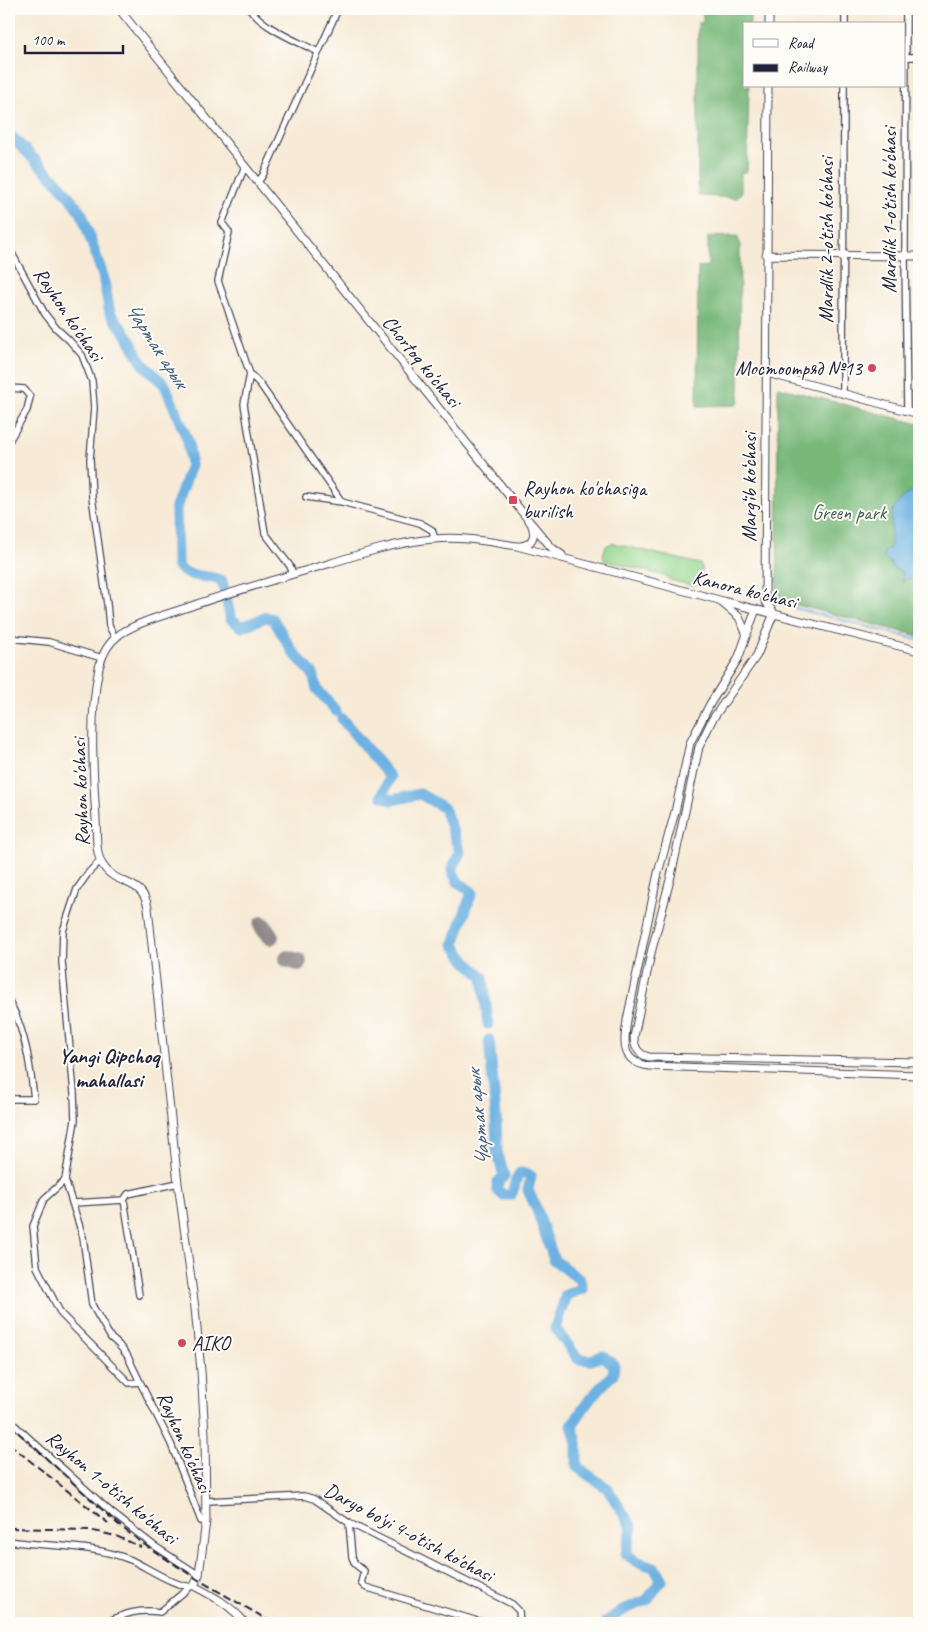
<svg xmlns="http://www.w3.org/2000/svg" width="928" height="1632" viewBox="0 0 928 1632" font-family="Caveat,sans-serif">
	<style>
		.green { fill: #95d78e; stroke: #5c7c64 }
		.forest { fill: #78b879; stroke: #4d6d5a }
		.water { fill: #6cb1e2; stroke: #476a8e }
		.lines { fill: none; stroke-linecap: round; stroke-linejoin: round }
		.stream { stroke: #6cb1e2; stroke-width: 2 }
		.river { stroke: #6cb1e2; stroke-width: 11 }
		.taxiway { stroke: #8c8688; stroke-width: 18 }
		.minor-casing { stroke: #424052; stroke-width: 8 }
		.tertiary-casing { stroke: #424052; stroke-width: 9 }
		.minor { stroke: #fff; stroke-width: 5.5 }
		.tertiary { stroke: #fff; stroke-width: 7 }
		.rail { stroke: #22223b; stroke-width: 2; stroke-dasharray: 8 4; stroke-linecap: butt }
		.poi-dot { fill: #d1495b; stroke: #fdfcf7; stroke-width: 2 }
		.labels { text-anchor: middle; stroke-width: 4; stroke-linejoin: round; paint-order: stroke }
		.street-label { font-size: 20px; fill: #22223b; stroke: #fdfcf7 }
		.poi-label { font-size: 20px; fill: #22223b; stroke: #fdfcf7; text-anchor: start }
		.park-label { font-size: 20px; fill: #4a6158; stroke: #fdfcf7 }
		.water-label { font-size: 21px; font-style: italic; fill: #405b7e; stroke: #fdfcf7 }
		.neighbourhood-label { font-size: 21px; font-weight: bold; fill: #22223b; stroke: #fdfcf7 }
	</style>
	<rect width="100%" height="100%" fill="#fdfcf7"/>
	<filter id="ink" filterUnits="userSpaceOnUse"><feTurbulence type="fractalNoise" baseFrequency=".02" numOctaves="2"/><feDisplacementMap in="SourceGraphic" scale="10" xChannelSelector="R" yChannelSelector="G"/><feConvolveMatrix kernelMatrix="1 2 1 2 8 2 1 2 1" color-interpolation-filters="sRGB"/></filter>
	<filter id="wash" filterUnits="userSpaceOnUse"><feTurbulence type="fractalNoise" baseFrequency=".0096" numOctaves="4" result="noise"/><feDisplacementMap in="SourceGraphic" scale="20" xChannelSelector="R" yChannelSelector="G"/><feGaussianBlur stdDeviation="1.12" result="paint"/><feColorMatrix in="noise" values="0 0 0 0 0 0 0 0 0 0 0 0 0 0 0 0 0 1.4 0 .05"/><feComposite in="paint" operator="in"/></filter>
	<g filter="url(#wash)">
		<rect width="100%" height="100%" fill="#f7ead6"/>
		<path class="green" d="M 612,543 L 700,564 L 702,569 L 699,583 L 694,586 L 670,580 L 665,576 L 604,560 L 603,555 L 606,546 Z"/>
		<path class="forest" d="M 703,9 L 750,9 L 750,24 L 744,24 L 744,86 L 749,86 L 747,172 L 741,172 L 741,193 L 737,198 L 698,196 L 698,23 L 703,23 Z
			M 737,236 L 740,243 L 739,401 L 737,405 L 697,406 L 698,267 L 708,266 L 708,237 Z
			M 778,387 L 919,424 L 919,636 L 777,600 Z"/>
		<path class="water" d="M 919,486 L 919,579 L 912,577 L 904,580 L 902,584 L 903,573 L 892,568 L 890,562 L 883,557 L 884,552 L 890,548 C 892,540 891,535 891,528 C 890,504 902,498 919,486 Z"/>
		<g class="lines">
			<path class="stream" d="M 775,603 L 919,640"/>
			<path class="river" d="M 9,134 L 62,187 L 82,214 L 103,276 L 110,313 L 127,335 L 143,364 L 165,385 L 188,441 L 191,465 L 176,508 L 177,565 C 186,580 208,573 222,581 L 231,619 L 242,627 L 266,617 L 273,619 L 293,652 L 313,674 L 317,689 L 336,711
				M 342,719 L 390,777 L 382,796 L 392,800 L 420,794 L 444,808 L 460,852 L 452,870 L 458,882 L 472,892 L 454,944 L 466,961 L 483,977 L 488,1024
				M 489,1040 L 496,1115 L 497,1151 L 504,1176 L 498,1182 L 497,1190 L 503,1195 L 511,1195 C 515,1188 514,1180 520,1173 L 526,1173 L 531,1176 L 528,1190 L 537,1210 L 554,1260 L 580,1280 L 582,1289 L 566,1295 L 555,1328 L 578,1359 L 591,1360 L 603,1356 L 614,1365 L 613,1374 L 590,1399 L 572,1425 L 577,1443 L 577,1467 L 607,1488 L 632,1527 L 626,1554 L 636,1561 L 654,1567 L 662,1580 L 647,1600 L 623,1610 L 605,1623"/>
			<path class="taxiway" d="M 262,925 L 270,936
				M 288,959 L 298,962"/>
		</g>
	</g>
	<g filter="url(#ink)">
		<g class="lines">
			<defs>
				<path id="minor" d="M 250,9 C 263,28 297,41 318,52
					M 906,9 L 905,256 L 907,411
					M 845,24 L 845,9
					M 904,57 L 919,57
					M 245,166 L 222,223 L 229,232 L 218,281 L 250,374 L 260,384 L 342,502 L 420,523 L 432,530 L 435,539
					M 258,182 L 263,175 L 338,9
					M 9,248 L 45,314 L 56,328 L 69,340 L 82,355 L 92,381 L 94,408 L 90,459 L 92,497 L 107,604 L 109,626 L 115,638
					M 250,374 L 244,404 L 265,533 L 290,566 L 293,574
					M 9,388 L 24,389 L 30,397 L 27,410 L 9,441
					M 843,394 L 844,86
					M 306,497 L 342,502
					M 9,638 L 49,642 L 102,658
					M 100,861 L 89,872 L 77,889 L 63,931 L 62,962 L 74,1093 L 75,1120 L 65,1180 L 44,1199 L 33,1226 L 37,1267 L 61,1314 L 129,1383 L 140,1382 L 171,1444 L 201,1521 L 206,1521
					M 9,1001 C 26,1032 30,1065 34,1099 L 9,1099
					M 65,1180 L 83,1237 L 92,1305 L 111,1338 L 118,1344 L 127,1355 L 140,1382
					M 124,1200 L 139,1295
					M 74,1203 L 124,1200 L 128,1194 L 178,1183
					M 9,1420 L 112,1513 L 153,1545 L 199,1575
					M 207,1501 L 304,1496 L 314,1499 L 349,1523 L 512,1604 L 519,1611 L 520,1623
					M 349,1523 L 352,1557 L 355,1564 L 364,1571 L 361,1583 L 365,1587 L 484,1623
					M 9,1541 C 49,1547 92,1544 131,1560 C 145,1566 180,1590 194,1586
					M 105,1623 C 126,1613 138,1609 160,1612 L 190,1587"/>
				<path id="tertiary" d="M 119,9 L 530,522 L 551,547 L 562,555
					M 769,24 L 769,9
					M 768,86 L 765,601 L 774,613 L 757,655 L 712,720 L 699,747 L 671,876 L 651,953 L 634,1037 C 634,1047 639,1055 649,1057 L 919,1062
					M 766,255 L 919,256
					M 767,373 L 919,414
					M 520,546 C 532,545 536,536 532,526
					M 721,602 L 739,617 L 747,635
					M 756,609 L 738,659 L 710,704 L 690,743 L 675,812 L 658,873 L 627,1020 C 624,1042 620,1062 649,1066 L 919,1075
					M 245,1623 C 232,1606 213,1596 194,1586 L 199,1575 L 206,1521 L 205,1434 L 201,1371 L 195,1308 L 178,1183 L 148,908 C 143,877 115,887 102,864 C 95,852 97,832 96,819 C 93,770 89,716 99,668 C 102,654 109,642 120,634 C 142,620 170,614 194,605 C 238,590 283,577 328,564 C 363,553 398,542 434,539 C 462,536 490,542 517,546 L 719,600 L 919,651"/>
			</defs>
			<use href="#minor" class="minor-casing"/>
			<use href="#tertiary" class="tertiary-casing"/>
			<use href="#minor" class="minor"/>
			<use href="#tertiary" class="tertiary"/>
			<path class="rail" d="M 9,1424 L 120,1526 L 145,1545 L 197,1579 L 273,1623
				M 9,1444 L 108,1523
				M 9,1528 L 89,1530 L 116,1536 L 141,1547"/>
		</g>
	</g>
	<g class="poi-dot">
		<circle cx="872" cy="368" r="5"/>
		<rect x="508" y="495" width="10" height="10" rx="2.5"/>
		<circle cx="182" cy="1343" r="5"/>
	</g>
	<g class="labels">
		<g class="street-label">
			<text transform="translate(889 210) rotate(-90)" y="7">Mardlik 1-o'tish ko'chasi</text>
			<text transform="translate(826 240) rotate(-90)" y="7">Mardlik 2-o'tish ko'chasi</text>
			<text transform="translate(69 314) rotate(56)" y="7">Rayhon ko'chasi</text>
			<text transform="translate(422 361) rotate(51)" y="7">Chortoq ko'chasi</text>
			<text transform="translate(749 487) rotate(-90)" y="7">Marg‘ib ko‘chasi</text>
			<text transform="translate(745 589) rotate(14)" y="7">Kanora ko'chasi</text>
			<text transform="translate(80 792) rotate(-92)" y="7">Rayhon ko'chasi</text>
			<text transform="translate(185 1442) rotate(66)" y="7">Rayhon ko'chasi</text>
			<text transform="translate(112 1487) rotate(40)" y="7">Rayhon 1-o'tish ko'chasi</text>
			<text transform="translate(409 1532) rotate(28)" y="7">Daryo bo'yi 4-o'tish ko'chasi</text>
		</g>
		<g class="poi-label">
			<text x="862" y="375" text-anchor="end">Мостоотряд №13</text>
			<text x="523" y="495">Rayhon ko'chasiga<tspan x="523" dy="23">burilish</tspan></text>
			<text x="192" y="1350">AIKO</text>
		</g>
		<g class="park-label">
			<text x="849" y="519">Green park</text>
		</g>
		<g class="water-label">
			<text transform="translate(157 345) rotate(57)" y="7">Чартак арык</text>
			<text transform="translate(478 1118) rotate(-96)" y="7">Чартак арык</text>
		</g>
		<g class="neighbourhood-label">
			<text x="109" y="1063">Yangi Qipchoq<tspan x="109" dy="24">mahallasi</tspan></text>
		</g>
	</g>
	<rect width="928" height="1632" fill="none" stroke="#fdfcf7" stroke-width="30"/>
	<rect x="743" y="22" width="162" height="65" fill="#fdfcf7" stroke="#a5a5ac"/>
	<rect x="753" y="39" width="25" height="8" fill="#ffffff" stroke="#a5a5ac"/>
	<text x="788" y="48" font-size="15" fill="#22223b">Road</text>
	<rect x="753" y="64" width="25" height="8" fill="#22223b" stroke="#a5a5ac"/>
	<text x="788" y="72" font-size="15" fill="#22223b">Railway</text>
	<path d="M25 45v8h98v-8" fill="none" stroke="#22223b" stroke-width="2.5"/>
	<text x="32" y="45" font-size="15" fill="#22223b" stroke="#fdfcf7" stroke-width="4" paint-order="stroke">100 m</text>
</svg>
